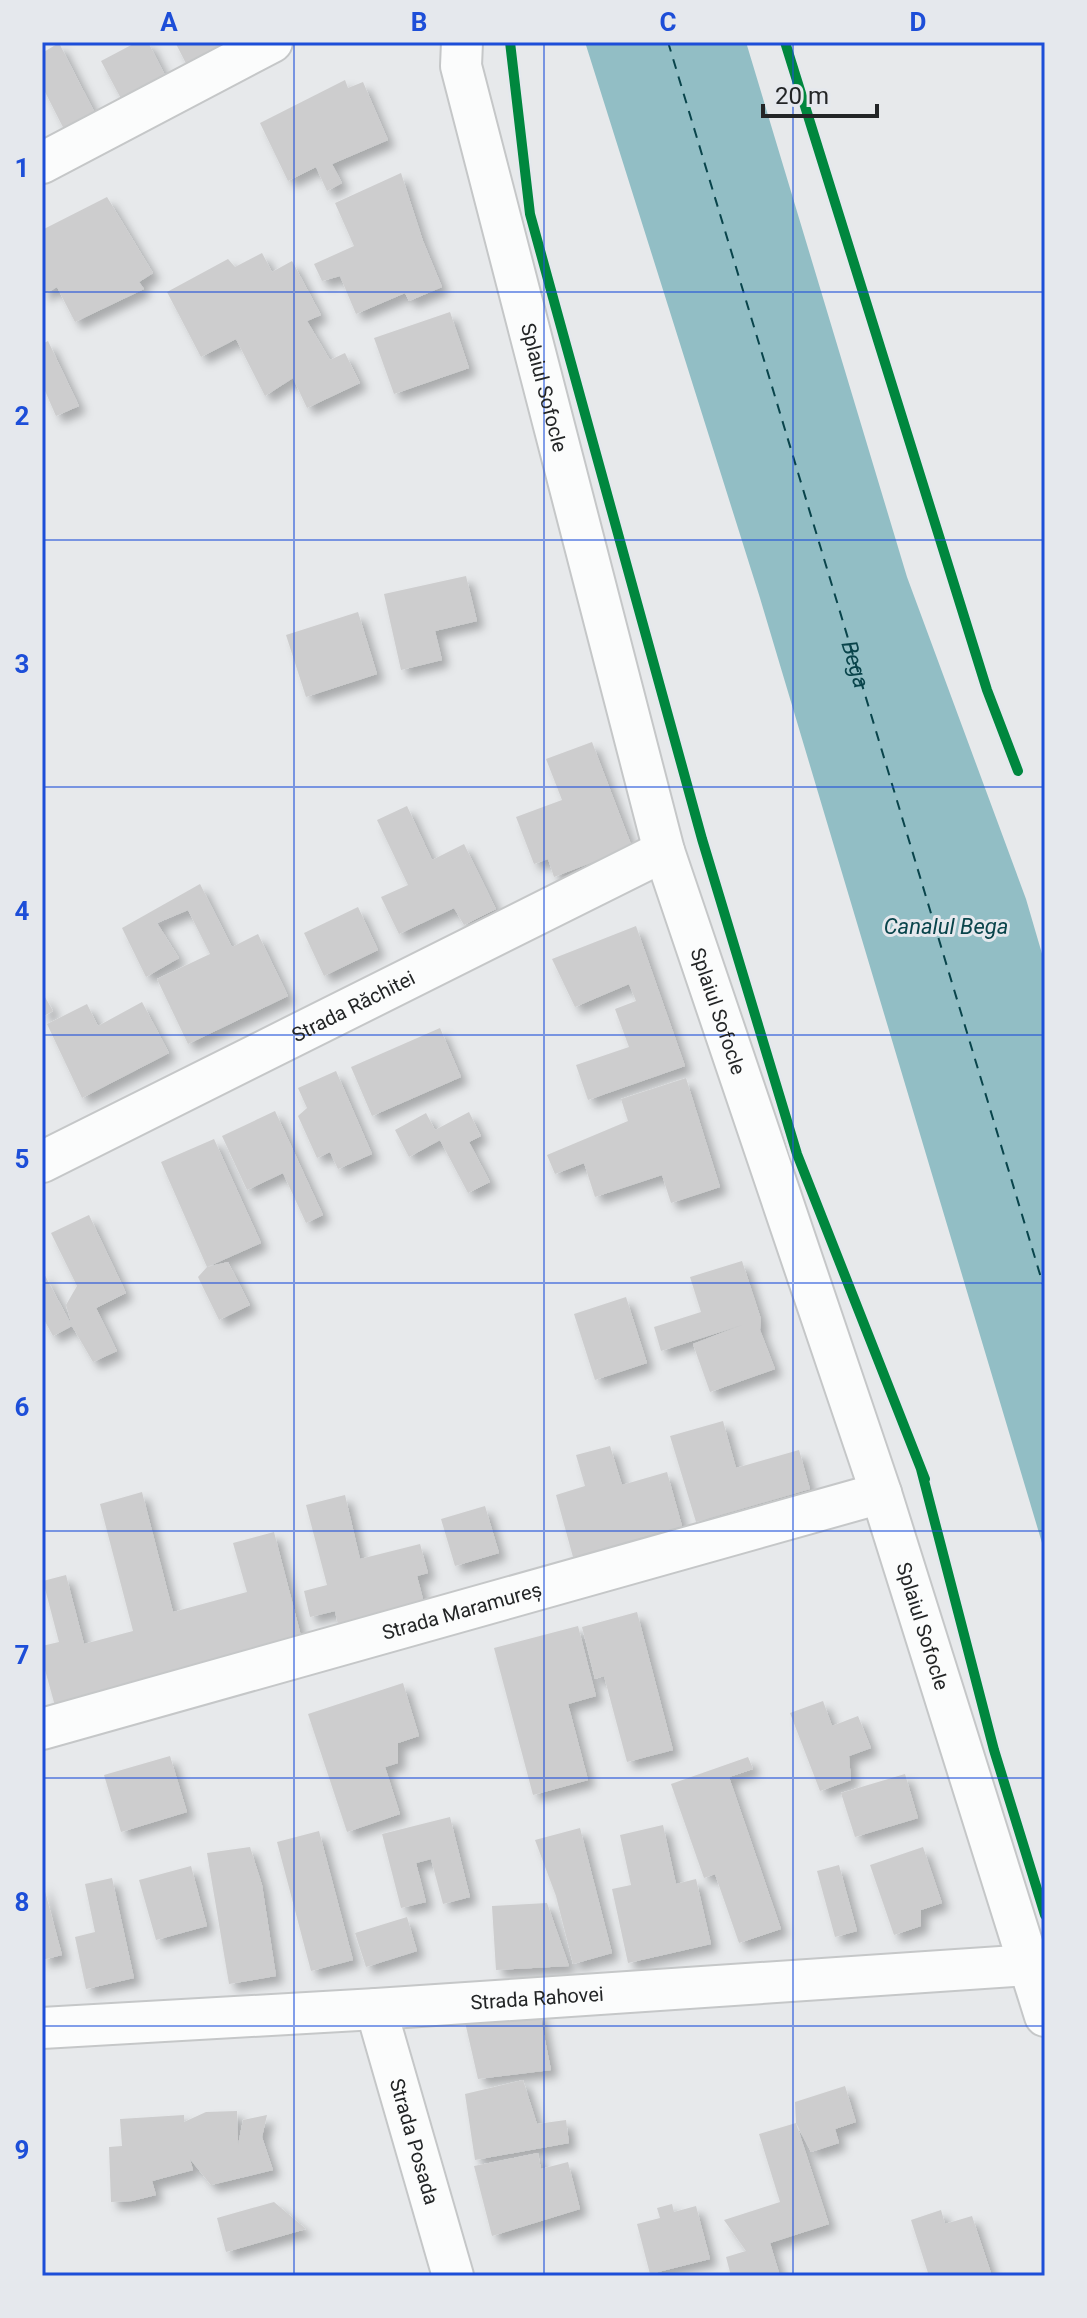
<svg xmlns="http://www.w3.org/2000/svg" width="1087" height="2318" viewBox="0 0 1087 2318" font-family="Roboto,sans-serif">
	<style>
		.water { fill: #92bec5 }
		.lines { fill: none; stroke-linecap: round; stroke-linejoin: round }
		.ferry { stroke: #09444b; stroke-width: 2; stroke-dasharray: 10 8; stroke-linecap: butt }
		.building { fill: #cdcdce; filter: url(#shadow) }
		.street-casing { stroke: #c5c7c8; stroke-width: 44 }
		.street { stroke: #fbfcfc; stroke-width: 40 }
		.cycleway-casing { stroke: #e5e8ed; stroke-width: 15 }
		.cycleway { stroke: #00873e; stroke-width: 10 }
		.grid { fill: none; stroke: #1d4ed8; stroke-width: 2; stroke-opacity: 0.55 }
		.labels { text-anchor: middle; stroke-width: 6; stroke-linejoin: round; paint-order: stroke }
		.street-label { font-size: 20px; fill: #232526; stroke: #e5e8ed }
		.water-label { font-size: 22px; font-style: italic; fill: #09444b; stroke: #e5e8ed }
		.neatline { fill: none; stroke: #1d4ed8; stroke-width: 3 }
		.grid-label { font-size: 26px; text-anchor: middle; font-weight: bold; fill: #1d4ed8 }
	</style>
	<defs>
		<filter id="shadow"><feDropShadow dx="7" dy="7" stdDeviation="4" flood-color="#0004"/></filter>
	</defs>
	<rect width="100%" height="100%" fill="#e7e9eb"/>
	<path class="water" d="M 585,42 L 746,42 L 907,577 L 1026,899 L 1045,964 L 1045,1553 L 760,598 Z"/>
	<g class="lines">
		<path class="ferry" id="s1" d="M 668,42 L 1045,1291"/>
	</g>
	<path class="building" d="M 137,42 L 148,42 L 170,85 L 126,108 L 101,61 Z
		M 175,42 L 255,42 L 191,73 Z
		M 59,43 L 100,123 L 69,139 L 42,86 L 42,53 Z
		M 345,80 L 348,88 L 363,82 L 388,140 L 332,164 L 342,183 L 327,191 L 316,167 L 288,181 L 260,123 Z
		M 401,173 L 423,241 L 442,287 L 409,301 L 405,293 L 356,314 L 340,276 L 322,281 L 314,264 L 354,246 L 335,203 Z
		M 107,197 L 153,273 L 139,282 L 144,289 L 75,322 L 57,287 L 42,295 L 42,230 Z
		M 262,253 L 272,272 L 292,261 L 321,315 L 307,321 L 330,360 L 345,353 L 360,383 L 307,408 L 293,378 L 265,396 L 236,339 L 201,357 L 167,292 L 228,259 L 235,267 Z
		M 450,312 L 469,368 L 394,394 L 374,338 Z
		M 48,341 L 79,406 L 56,416 L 42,384 L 42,344 Z
		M 466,576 L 477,621 L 435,631 L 442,660 L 401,670 L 384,594 Z
		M 358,612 L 377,674 L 306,697 L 286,635 Z
		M 592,742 L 632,847 L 554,877 L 548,859 L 534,864 L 516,817 L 562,800 L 546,759 Z
		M 407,806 L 432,860 L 464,844 L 496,909 L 464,925 L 454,908 L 399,934 L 381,897 L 408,885 L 377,820 Z
		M 200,884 L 232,947 L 258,934 L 288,996 L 188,1044 L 157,979 L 210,954 L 188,910 L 157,923 L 179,958 L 146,977 L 122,928 Z
		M 358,907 L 378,950 L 324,976 L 304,933 Z
		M 636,926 L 685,1066 L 588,1100 L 576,1065 L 629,1047 L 615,1009 L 636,1001 L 629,984 L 575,1007 L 552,959 Z
		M 42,992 L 53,1011 L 42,1017 Z
		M 142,1002 L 169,1053 L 82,1098 L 47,1024 L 87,1004 L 98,1026 Z
		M 440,1028 L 461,1077 L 372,1116 L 351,1067 Z
		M 336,1071 L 372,1154 L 338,1169 L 330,1152 L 317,1158 L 298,1116 L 307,1108 L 298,1088 Z
		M 686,1078 L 720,1187 L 671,1203 L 662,1175 L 595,1197 L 584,1163 L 555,1174 L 547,1155 L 628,1121 L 621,1099 Z
		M 275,1111 L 323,1215 L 306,1223 L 283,1173 L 247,1190 L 222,1136 Z
		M 469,1112 L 481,1136 L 469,1142 L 490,1182 L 468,1193 L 440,1140 L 409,1157 L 395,1130 L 426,1113 L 435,1130 Z
		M 214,1139 L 261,1243 L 207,1267 L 228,1262 L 250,1305 L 219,1320 L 198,1277 L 207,1267 L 161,1162 Z
		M 89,1215 L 126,1293 L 96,1308 L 117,1351 L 93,1362 L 72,1326 L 53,1336 L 42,1316 L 42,1270 L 72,1326 L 66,1305 L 77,1286 L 51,1233 Z
		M 742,1261 L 761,1319 L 760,1330 L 775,1369 L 710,1392 L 693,1344 L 742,1325 L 661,1351 L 654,1327 L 701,1312 L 690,1277 Z
		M 626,1297 L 647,1363 L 595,1380 L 574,1314 Z
		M 723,1421 L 736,1468 L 799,1450 L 810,1489 L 696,1522 L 670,1436 Z
		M 610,1446 L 622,1485 L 667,1472 L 682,1526 L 573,1557 L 556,1495 L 585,1486 L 576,1455 Z
		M 142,1492 L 173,1612 L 247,1592 L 233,1543 L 274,1532 L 302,1640 L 55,1706 L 42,1659 L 42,1646 L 59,1642 L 43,1581 L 66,1575 L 84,1644 L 133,1631 L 100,1504 Z
		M 345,1495 L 360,1559 L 420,1544 L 428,1573 L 417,1576 L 424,1603 L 338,1625 L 335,1611 L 310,1617 L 304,1591 L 327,1585 L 306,1505 Z
		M 485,1506 L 499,1553 L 455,1566 L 441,1519 Z
		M 637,1612 L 673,1750 L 627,1762 L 604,1676 L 595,1679 L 582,1627 Z
		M 578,1626 L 596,1696 L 568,1704 L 588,1780 L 533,1795 L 494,1648 Z
		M 403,1683 L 419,1736 L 398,1743 L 398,1763 L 385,1767 L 400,1814 L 347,1832 L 308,1714 Z
		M 823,1701 L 832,1726 L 858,1716 L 871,1748 L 849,1756 L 851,1780 L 820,1791 L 790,1713 Z
		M 170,1756 L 187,1812 L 121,1832 L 104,1775 Z
		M 748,1757 L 753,1769 L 729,1777 L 781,1929 L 739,1943 L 715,1874 L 704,1878 L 671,1784 Z
		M 905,1774 L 918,1818 L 855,1837 L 841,1793 Z
		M 450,1817 L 470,1897 L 443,1904 L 431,1859 L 416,1863 L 426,1902 L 401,1908 L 382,1834 Z
		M 663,1825 L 676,1884 L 696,1879 L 711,1944 L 628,1963 L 612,1889 L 631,1885 L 620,1835 Z
		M 580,1828 L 612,1953 L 573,1964 L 556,1896 L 535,1840 Z
		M 319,1831 L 353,1960 L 311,1971 L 277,1842 Z
		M 250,1847 L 262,1885 L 276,1976 L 229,1984 L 207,1853 Z
		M 923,1847 L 942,1903 L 921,1910 L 921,1926 L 894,1935 L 870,1865 Z
		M 839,1865 L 857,1931 L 835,1937 L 817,1871 Z
		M 191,1866 L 207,1926 L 156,1940 L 139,1880 Z
		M 112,1878 L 134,1978 L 86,1989 L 75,1937 L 95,1932 L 85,1884 Z
		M 42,1880 L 62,1955 L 42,1960 Z
		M 547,1903 L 569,1966 L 496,1970 L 492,1906 Z
		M 407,1917 L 417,1951 L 366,1967 L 355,1933 Z
		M 539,2010 L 551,2070 L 478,2079 L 465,2022 Z
		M 523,2080 L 537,2124 L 566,2120 L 569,2143 L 475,2160 L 465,2094 Z
		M 845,2086 L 856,2122 L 835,2129 L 839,2143 L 811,2152 L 796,2123 L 795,2102 Z
		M 237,2111 L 238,2145 L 243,2120 L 267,2115 L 262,2137 L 273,2170 L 211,2185 L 190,2159 L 193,2170 L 152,2181 L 156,2195 L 132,2201 L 111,2202 L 109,2147 L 122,2146 L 120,2119 L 184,2115 L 184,2122 L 206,2112 Z
		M 796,2123 L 829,2224 L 770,2243 L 780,2276 L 731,2276 L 726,2257 L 746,2251 L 724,2220 L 780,2202 L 759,2134 Z
		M 538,2153 L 541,2169 L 568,2162 L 580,2209 L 492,2236 L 474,2166 Z
		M 274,2202 L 306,2229 L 226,2252 L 217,2218 Z
		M 672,2204 L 674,2212 L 696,2206 L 710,2259 L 650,2274 L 637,2224 L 660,2218 L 657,2208 Z
		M 941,2210 L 945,2224 L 972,2216 L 992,2276 L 929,2276 L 911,2220 Z"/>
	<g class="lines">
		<defs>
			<g id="street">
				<path id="s2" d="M 462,42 L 461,66 L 664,851 L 881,1493 L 1045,2016"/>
				<path d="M 42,163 L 272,42"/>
				<path id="s3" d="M 42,1162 L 664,851"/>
				<path id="s4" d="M 42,1729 L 881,1493"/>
				<path id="s5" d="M 376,2009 L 453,2276"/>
				<path id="s6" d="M 42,2028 L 376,2009 L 1030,1965"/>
			</g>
		</defs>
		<use href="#street" class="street-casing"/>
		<use href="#street" class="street"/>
		<defs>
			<path id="cycleway" d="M 510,42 L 530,214 L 702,839 L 797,1154 L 925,1479
				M 785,42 L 987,690 L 1018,771
				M 921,1469 L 994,1750 L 1045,1915"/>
		</defs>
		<use href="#cycleway" class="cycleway-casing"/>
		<use href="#cycleway" class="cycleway"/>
	</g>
	<path class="grid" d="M 294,42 L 294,2276M 544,42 L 544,2276M 793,42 L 793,2276M 42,292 L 1045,292M 42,540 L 1045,540M 42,787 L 1045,787M 42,1035 L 1045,1035M 42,1283 L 1045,1283M 42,1531 L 1045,1531M 42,1778 L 1045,1778M 42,2026 L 1045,2026"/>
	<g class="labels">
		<g class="street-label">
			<text dy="7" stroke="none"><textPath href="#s2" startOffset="356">Splaiul Sofocle</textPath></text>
			<text dy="7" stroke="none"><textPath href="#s3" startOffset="348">Strada Răchitei</textPath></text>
			<text dy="7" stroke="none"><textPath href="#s2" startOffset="1004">Splaiul Sofocle</textPath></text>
			<text dy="7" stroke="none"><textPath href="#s4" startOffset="436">Strada Maramureș</textPath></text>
			<text dy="7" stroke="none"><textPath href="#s2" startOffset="1652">Splaiul Sofocle</textPath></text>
			<text dy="7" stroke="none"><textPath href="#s6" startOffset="496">Strada Rahovei</textPath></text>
			<text dy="7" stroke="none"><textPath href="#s5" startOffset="138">Strada Posada</textPath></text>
		</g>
		<g class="water-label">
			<text dy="8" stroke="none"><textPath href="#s1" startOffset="650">Bega</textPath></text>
			<text x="946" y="934">Canalul Bega</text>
		</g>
	</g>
	<rect width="1087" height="2318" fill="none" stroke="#e5e8ed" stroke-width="88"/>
	<path d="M763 104v12h114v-12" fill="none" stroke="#232526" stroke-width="4"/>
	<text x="775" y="104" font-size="24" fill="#232526" stroke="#e5e8ed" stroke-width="6" paint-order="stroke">20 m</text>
	<rect x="44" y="44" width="999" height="2230" class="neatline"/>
	<g class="grid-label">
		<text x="169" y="31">A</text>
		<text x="419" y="31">B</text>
		<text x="668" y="31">C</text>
		<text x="918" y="31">D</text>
		<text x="22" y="177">1</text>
		<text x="22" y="425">2</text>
		<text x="22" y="673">3</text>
		<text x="22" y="920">4</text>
		<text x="22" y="1168">5</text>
		<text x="22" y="1416">6</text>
		<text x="22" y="1664">7</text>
		<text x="22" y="1911">8</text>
		<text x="22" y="2159">9</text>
	</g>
</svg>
